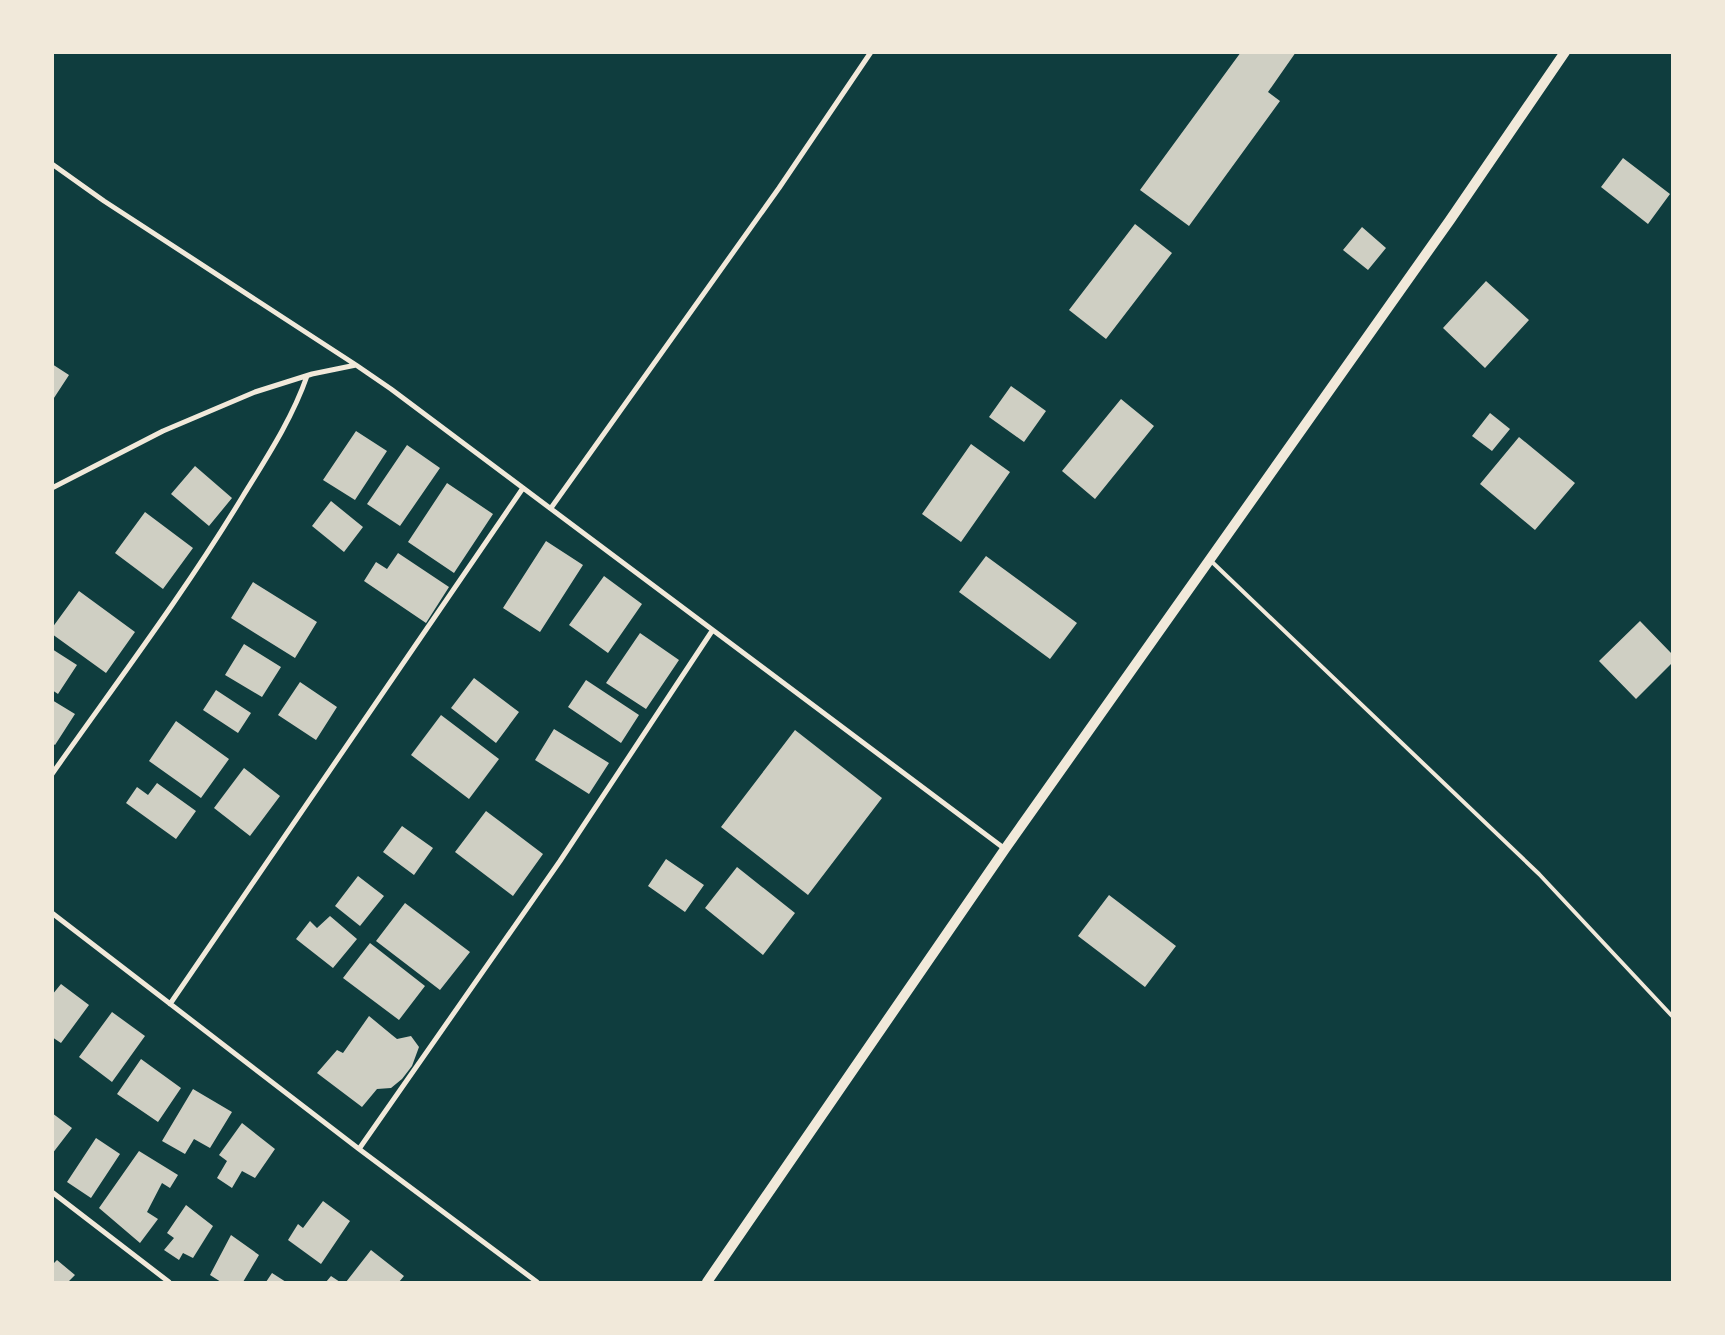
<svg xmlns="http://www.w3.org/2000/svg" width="1725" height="1335" viewBox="0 0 1725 1335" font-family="'IBM Plex Sans',sans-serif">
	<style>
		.building { fill: #cfcfc3 }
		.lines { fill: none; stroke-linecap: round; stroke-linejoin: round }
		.service { stroke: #f1e9da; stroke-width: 4 }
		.minor { stroke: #f1e9da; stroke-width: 5 }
		.secondary { stroke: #f1e9da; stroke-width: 10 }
	</style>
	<rect width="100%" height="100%" fill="#0f3d3e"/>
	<path class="building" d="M 1241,52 L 1296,52 L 1268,92 L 1280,101 L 1189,226 L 1140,190 Z
		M 1623,158 L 1670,194 L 1648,224 L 1601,187 Z
		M 1135,224 L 1172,253 L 1106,339 L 1069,310 Z
		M 1362,227 L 1386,248 L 1368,270 L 1343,250 Z
		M 1486,281 L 1529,320 L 1485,368 L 1443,328 Z
		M 52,364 L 69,375 L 52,401 Z
		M 1011,386 L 1046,411 L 1024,442 L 989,417 Z
		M 1121,399 L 1154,426 L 1095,499 L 1062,471 Z
		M 1490,413 L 1510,429 L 1492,451 L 1472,436 Z
		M 356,431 L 387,451 L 355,500 L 323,480 Z
		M 1519,437 L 1575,483 L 1535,530 L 1480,484 Z
		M 971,444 L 1010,472 L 961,542 L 922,514 Z
		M 407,445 L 440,468 L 400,526 L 367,504 Z
		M 195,466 L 232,498 L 209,526 L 171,494 Z
		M 447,483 L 493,514 L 454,573 L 408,542 Z
		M 331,501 L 363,527 L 344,552 L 312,526 Z
		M 145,512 L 193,548 L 163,589 L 115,553 Z
		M 546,541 L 583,565 L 540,632 L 503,608 Z
		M 398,553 L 449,587 L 426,623 L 364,581 L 376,562 L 387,569 Z
		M 986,556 L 1077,623 L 1050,659 L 959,592 Z
		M 604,576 L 642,604 L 608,653 L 569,625 Z
		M 253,582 L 317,622 L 295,658 L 231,618 Z
		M 79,591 L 135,632 L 106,673 L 52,634 L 52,628 Z
		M 1640,621 L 1672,654 L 1672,663 L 1636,699 L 1599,661 Z
		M 640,633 L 679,660 L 646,709 L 606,683 Z
		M 244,644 L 281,667 L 262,697 L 225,675 Z
		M 52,649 L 77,665 L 58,694 L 52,690 Z
		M 474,678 L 519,712 L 496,743 L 451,708 Z
		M 586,680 L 639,715 L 621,743 L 568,707 Z
		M 300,682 L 337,707 L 316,740 L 278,715 Z
		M 216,690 L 251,713 L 238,733 L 203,710 Z
		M 52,700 L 75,714 L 55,745 L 52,743 Z
		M 441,715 L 499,759 L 469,799 L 411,755 Z
		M 176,721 L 229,759 L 201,798 L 149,761 Z
		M 554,729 L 609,763 L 589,794 L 535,760 Z
		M 795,730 L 882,798 L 808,895 L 721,827 Z
		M 244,768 L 280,796 L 250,836 L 214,808 Z
		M 157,783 L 196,811 L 176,839 L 126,803 L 137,787 L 148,795 Z
		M 486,811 L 543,854 L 513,896 L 455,852 Z
		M 402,826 L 433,848 L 414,875 L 383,852 Z
		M 666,859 L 704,885 L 685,912 L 648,886 Z
		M 737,867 L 795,913 L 763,955 L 705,908 Z
		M 358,876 L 384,896 L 360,926 L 335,906 Z
		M 1109,895 L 1176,946 L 1145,987 L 1078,936 Z
		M 405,903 L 470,952 L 440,990 L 376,941 Z
		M 330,916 L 357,939 L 333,968 L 296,939 L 310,921 L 317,928 Z
		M 370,943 L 425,986 L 399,1020 L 343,978 Z
		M 61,984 L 89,1005 L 61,1043 L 52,1037 L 52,995 Z
		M 112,1012 L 145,1036 L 112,1082 L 79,1057 Z
		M 369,1016 L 392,1035 L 397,1039 L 411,1036 L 419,1047 L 412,1066 L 402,1079 L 391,1088 L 377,1089 L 362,1107 L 317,1073 L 337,1050 L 343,1053 Z
		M 141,1059 L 181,1088 L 158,1122 L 117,1094 Z
		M 193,1089 L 232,1112 L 210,1148 L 194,1139 L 185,1154 L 162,1141 Z
		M 52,1113 L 72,1128 L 52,1154 Z
		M 242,1123 L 275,1149 L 255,1178 L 242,1171 L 232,1188 L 217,1178 L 227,1161 L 219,1155 Z
		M 96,1138 L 120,1154 L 91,1198 L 67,1182 Z
		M 139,1151 L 178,1175 L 170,1188 L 162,1183 L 147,1212 L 158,1219 L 140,1243 L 99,1208 Z
		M 323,1201 L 350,1221 L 321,1264 L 288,1240 L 298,1224 L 303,1228 Z
		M 186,1205 L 213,1226 L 193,1258 L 183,1253 L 179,1260 L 164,1250 L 174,1238 L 167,1233 Z
		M 231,1235 L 259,1255 L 243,1282 L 221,1282 L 210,1275 Z
		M 371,1250 L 404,1276 L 399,1282 L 346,1282 Z
		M 57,1260 L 75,1275 L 68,1282 L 52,1282 L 52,1265 Z
		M 272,1273 L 286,1282 L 266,1282 Z
		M 331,1276 L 340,1282 L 326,1282 Z"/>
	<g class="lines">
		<path class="service" d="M 1210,560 L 1539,874 L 1672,1016"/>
		<path class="minor" d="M 52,164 L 104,201 L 356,365
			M 52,488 L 163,431 L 255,392 L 312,374 L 356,365 L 391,389 L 1005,849
			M 551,508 L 779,188 L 871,52
			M 52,774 C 117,682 185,592 243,496 C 267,457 292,419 307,376
			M 52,913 L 359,1149 L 537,1282
			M 170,1004 L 523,488
			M 359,1149 L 560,861 L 712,631
			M 52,1192 L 169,1282"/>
		<path class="secondary" d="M 707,1282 L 1005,849 L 1450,220 L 1565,52"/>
	</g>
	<rect width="1725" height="1335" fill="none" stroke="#f1e9da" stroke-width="108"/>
</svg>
